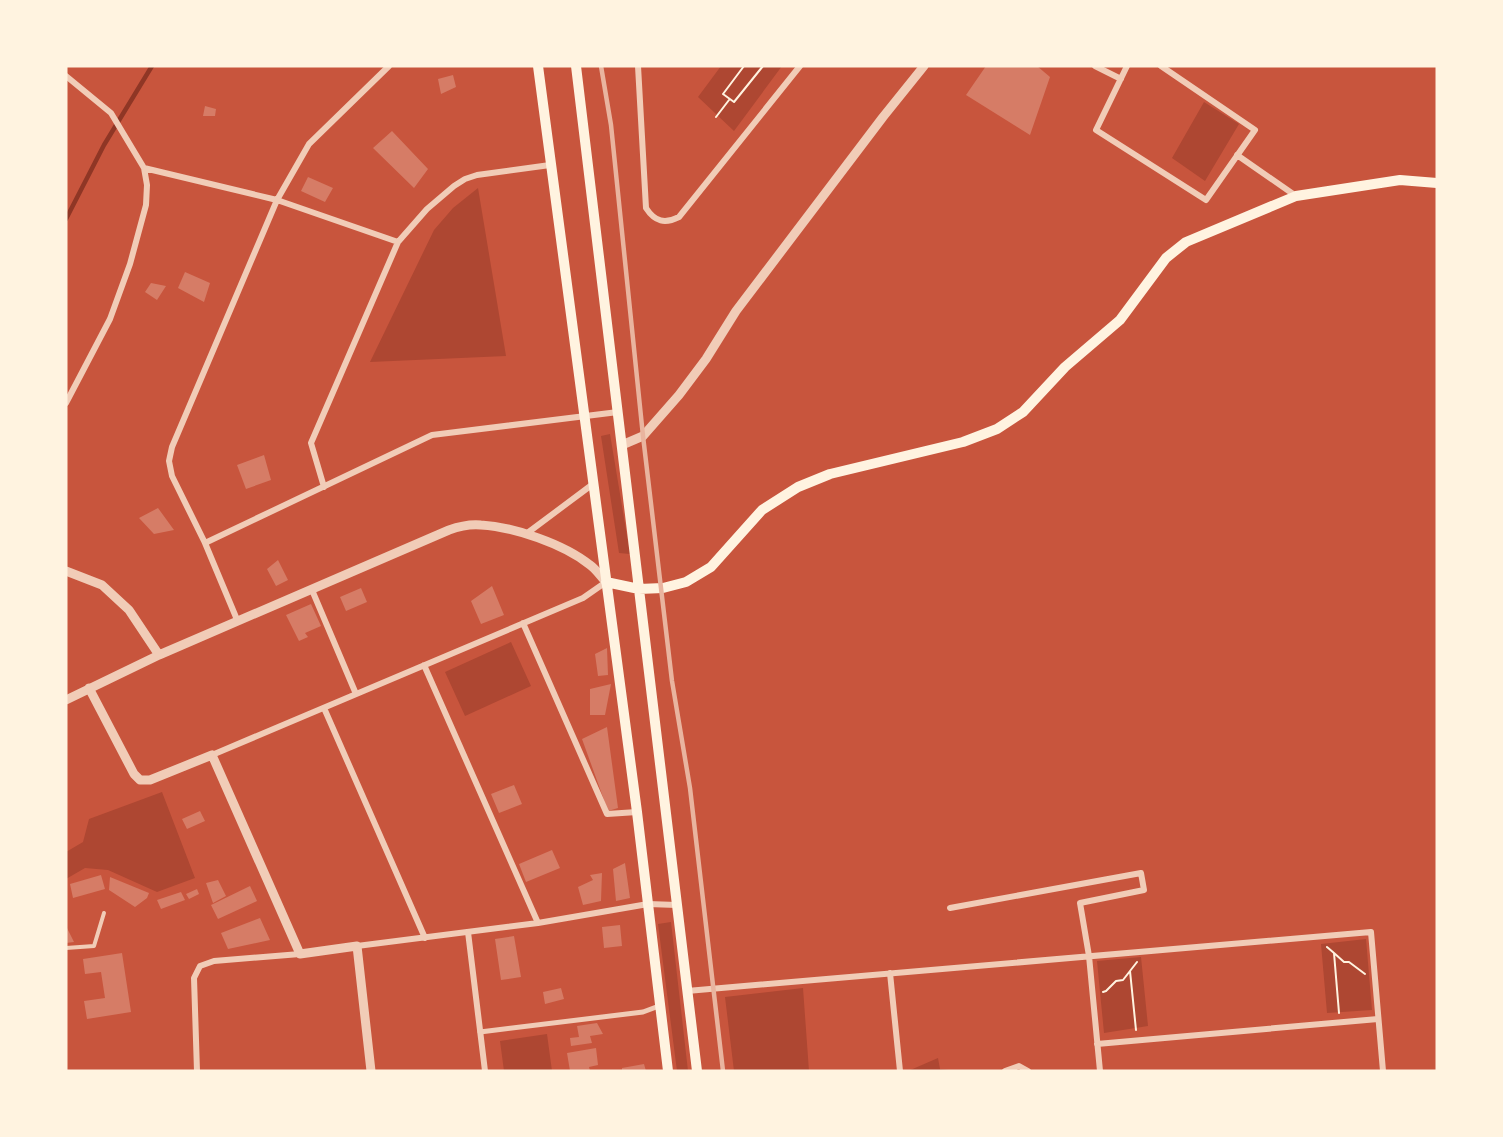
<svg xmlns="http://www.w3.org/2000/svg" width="1503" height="1137" viewBox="0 0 1503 1137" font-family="'Space Grotesk',sans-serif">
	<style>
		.green { fill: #ae4732 }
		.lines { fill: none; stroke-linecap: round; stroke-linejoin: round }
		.stream { stroke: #8f3625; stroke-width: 4.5 }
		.building { fill: #d67c66 }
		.path { stroke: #fff3e0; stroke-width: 2 }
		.service { stroke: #f1ccb7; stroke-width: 4 }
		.pedestrian { stroke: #f1ccb7; stroke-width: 5 }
		.minor { stroke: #f1ccb7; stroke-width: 6 }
		.tertiary { stroke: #f1ccb7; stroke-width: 9 }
		.secondary { stroke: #fff3e0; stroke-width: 10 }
		.rail { stroke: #e9b49f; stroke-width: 4.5 }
	</style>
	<rect width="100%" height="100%" fill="#c8553d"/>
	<path class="green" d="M 721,66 L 782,66 L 734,131 L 698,97 Z
		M 1204,102 L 1239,124 L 1205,181 L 1172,158 Z
		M 478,188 L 506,356 L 370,362 L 434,230 L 453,208 Z
		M 610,434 L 630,554 L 619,553 L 601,436 Z
		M 511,642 L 531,686 L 465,716 L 445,672 Z
		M 162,792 L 195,878 L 157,892 L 108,870 L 85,868 L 66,879 L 66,852 L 83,842 L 89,819 Z
		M 671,922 L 688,1071 L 677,1071 L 658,924 Z
		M 1366,939 L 1372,1010 L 1327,1013 L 1321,944 Z
		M 1141,957 L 1148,1026 L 1104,1033 L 1097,961 Z
		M 803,988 L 809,1071 L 734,1071 L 725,997 Z
		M 547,1034 L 552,1071 L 504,1071 L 500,1041 Z
		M 938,1058 L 940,1069 L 958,1071 L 908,1071 Z"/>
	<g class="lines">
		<path class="stream" d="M 66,219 L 104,145 L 152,66"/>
	</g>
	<path class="building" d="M 986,66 L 1037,66 L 1050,77 L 1030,135 L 966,95 Z
		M 453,75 L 456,87 L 441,94 L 438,79 Z
		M 205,106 L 216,109 L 215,116 L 203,116 Z
		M 392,131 L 428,169 L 414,188 L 373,148 Z
		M 308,177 L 333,188 L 325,202 L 301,191 Z
		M 185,272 L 210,283 L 204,302 L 178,288 Z
		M 151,283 L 166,286 L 157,300 L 145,292 Z
		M 264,455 L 271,480 L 246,489 L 237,465 Z
		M 158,508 L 174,530 L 154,534 L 139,518 Z
		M 278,560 L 288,580 L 276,586 L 267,569 Z
		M 492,586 L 504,615 L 481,624 L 471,601 Z
		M 361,588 L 367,602 L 346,611 L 340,597 Z
		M 311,604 L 321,626 L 305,633 L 308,637 L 299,641 L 286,615 Z
		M 607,648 L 608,675 L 598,676 L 595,654 Z
		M 611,684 L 605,715 L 590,715 L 590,689 Z
		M 607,727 L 618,808 L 608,811 L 582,739 Z
		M 514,785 L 522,804 L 499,813 L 491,794 Z
		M 200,811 L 205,821 L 187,829 L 182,819 Z
		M 552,850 L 560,868 L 526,882 L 519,864 Z
		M 625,863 L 630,898 L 616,901 L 613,869 Z
		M 602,873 L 601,901 L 583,905 L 578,887 L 593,880 L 590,875 Z
		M 101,875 L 105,889 L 73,898 L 70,884 Z
		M 110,877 L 149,893 L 147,898 L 135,907 L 109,890 Z
		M 218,880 L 226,896 L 213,903 L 206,883 Z
		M 250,886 L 257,901 L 218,919 L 211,905 Z
		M 197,889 L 199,894 L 189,899 L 186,894 Z
		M 181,892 L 185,900 L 161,909 L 157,900 Z
		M 260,918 L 270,940 L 228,949 L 221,933 Z
		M 620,925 L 622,946 L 604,948 L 602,927 Z
		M 66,926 L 74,942 L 66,943 Z
		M 514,936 L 521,977 L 501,980 L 495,939 Z
		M 122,953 L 131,1012 L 87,1019 L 84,1001 L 105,998 L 101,972 L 85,974 L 83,959 Z
		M 561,988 L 564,999 L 545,1004 L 543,992 Z
		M 597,1023 L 603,1034 L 590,1036 L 592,1043 L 571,1046 L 570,1038 L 579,1037 L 577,1026 Z
		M 596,1048 L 598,1065 L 589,1067 L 590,1071 L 570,1071 L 567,1053 Z
		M 644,1064 L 646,1071 L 622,1071 L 622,1068 Z"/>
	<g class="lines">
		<path class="path" d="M 744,66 L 723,94 L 734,102 L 763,66
			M 716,117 L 729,100
			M 1327,947 L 1334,953 L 1339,1013
			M 1334,953 L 1344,962 L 1349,962 L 1365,974
			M 1103,992 L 1106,991 L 1116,981 L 1123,980 L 1130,971
			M 1136,1030 L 1130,971 L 1137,962"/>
		<path class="service" d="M 66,948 L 94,946 L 104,913"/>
		<path class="pedestrian" d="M 480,1032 L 643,1012 L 659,1006"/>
		<path class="minor" d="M 638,66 L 646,208 C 655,222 665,224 679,217 L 800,66
			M 1095,66 L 1121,79
			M 1127,66 L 1096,130 L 1206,200 L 1255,130 L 1161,66
			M 66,76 L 111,113 L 144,168 L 147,185 L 146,205 L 130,264 L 110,319 L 66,403
			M 1237,155 L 1296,196
			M 144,168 L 277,200 L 398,242
			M 324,487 L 311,443 L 398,242 L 427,209 L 454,186 L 465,179 L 477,175 L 550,165
			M 526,534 L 593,484
			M 205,543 L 432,435 L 618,412
			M 312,590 L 356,694
			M 238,622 L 205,543 L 172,476 L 169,461 L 172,447 L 277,200 L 309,144 L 389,66
			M 523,623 L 607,814 L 637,812
			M 424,665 L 538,923
			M 324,708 L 425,938
			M 212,755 L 583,598 L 606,582
			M 950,908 L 1141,873 L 1144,890 L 1080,903 L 1089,956 L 1100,1071
			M 468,932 L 485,1071
			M 357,946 L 538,923 L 648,904 L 677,905
			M 890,973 L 900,1071
			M 687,991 L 1371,932 L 1383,1071
			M 1097,1044 L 1378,1019
			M 197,1071 L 194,978 L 200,966 L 214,961 L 300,954
			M 1005,1071 L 1019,1066 L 1028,1071"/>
		<path class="tertiary" d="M 622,445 L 643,436 L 679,395 L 706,359 L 736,311 L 883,117 L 924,66
			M 66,571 L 102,585 L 129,610 L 159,655
			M 89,688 L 134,774 L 140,780 L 150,780 L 212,755 L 300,954 L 357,946 L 371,1071
			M 66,700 L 159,655 L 449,530 C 460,526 470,524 481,525 C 514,527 564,544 590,565 C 596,569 601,577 606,582"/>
		<path class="secondary" d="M 538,66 L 637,812 L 668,1071
			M 576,66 L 697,1071
			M 606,582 L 639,589 L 663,588 L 686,582 L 711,567 L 762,510 L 798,487 L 830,474 L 963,442 L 997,429 L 1023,412 L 1065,367 L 1120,320 L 1166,258 L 1186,242 L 1296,196 L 1400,180 L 1437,183"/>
		<path class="rail" d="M 601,66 L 611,125 L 643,436 L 672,681 L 690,788 L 723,1071"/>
	</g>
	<rect width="1503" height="1137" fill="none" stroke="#fff3e0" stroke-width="135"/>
</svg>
